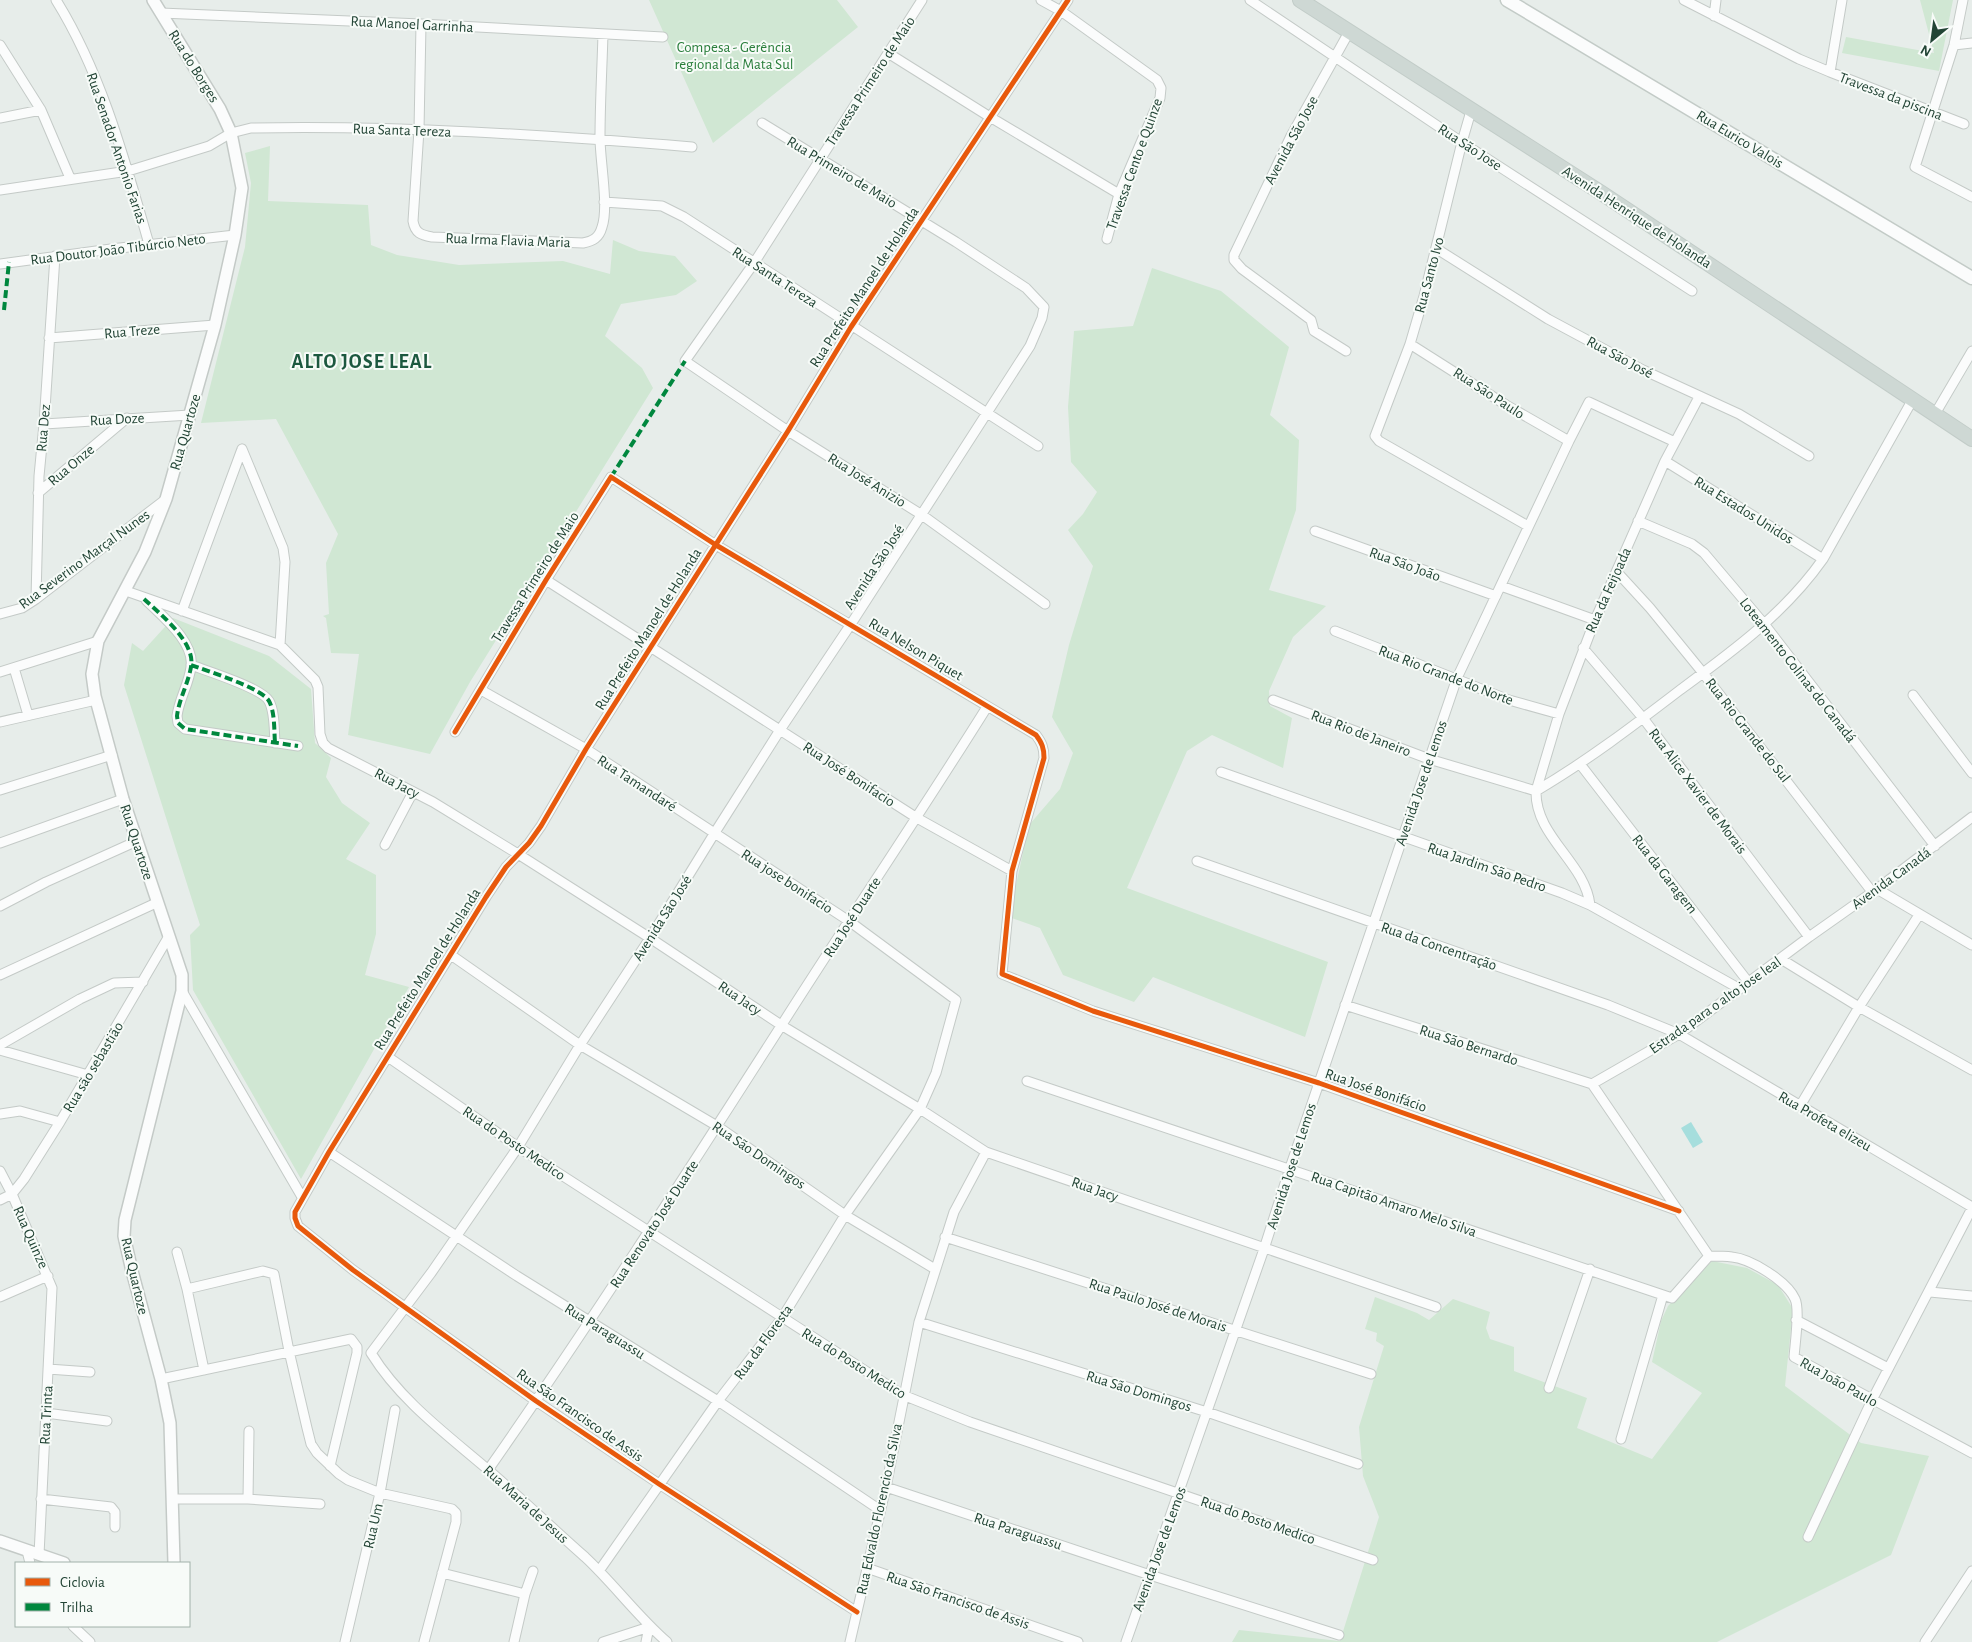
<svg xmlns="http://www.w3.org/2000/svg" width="1972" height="1642" viewBox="0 0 1972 1642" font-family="'Alegreya Sans',sans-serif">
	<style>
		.green { fill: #d0e7d3 }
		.water { fill: #a6dedd }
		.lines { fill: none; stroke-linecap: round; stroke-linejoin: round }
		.minor-casing { stroke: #c4cac7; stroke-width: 11 }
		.tertiary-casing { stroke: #c4cac7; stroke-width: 14 }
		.secondary-casing { stroke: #c3cbc7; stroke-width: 15 }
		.primary-casing { stroke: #c2ccc8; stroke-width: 16 }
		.minor { stroke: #fbfcfc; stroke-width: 9 }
		.tertiary { stroke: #fbfcfc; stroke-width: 11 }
		.secondary { stroke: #fbfcfc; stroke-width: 12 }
		.primary { stroke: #ced8d4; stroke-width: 14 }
		.quiet { stroke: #00873e; stroke-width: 4; stroke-dasharray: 8 4; stroke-linecap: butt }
		.cycleway-casing { stroke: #f7fbf8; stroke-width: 8 }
		.cycleway { stroke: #e8590c; stroke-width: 5 }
		.labels { text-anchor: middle; stroke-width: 4; stroke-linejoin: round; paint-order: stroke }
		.street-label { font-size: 15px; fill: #224435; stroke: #f7fbf8 }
		.park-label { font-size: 15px; fill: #297e3b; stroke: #f7fbf8 }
		.district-label { font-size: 20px; font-weight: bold; letter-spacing: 1px; fill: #1c583f; stroke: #f7fbf8 }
	</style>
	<rect width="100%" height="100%" fill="#e7edea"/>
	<path class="green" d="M 649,0 L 837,0 L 858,27 L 713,143 Z
		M 1920,0 L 1953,0 L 1939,71 L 1842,53 L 1846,37 L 1934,53 Z
		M 270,146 L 268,201 L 368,205 L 371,245 L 397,255 L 459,265 L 563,261 L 610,274 L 613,240 L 639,251 L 675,256 L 697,281 L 676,295 L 621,304 L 605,336 L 642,368 L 653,388 L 470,682 L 430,754 L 348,735 L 359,654 L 331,653 L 326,618 L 323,616 L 329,614 L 326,563 L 338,534 L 276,419 L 201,423 L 245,247 L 251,183 L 245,153 Z
		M 1152,268 L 1221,291 L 1289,347 L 1270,415 L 1299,440 L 1296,510 L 1269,590 L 1326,606 L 1293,637 L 1269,691 L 1270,706 L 1292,718 L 1283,768 L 1212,735 L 1187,751 L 1127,888 L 1328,962 L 1305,1037 L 1153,977 L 1134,1002 L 1063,975 L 1040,928 L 1009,917 L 1029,825 L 1060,789 L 1073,753 L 1052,717 L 1069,645 L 1093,566 L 1068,530 L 1083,514 L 1097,492 L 1071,462 L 1068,407 L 1074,331 L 1133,326 Z
		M 173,618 L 269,656 L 311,689 L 315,743 L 331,758 L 326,777 L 342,803 L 370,823 L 346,859 L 376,875 L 376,934 L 365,975 L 409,987 L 301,1179 L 193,990 L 190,935 L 200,925 L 124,685 L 132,643 L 143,651 Z
		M 1712,1261 L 1747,1268 L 1778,1285 L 1793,1309 L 1785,1386 L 1861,1443 L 1929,1456 L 1891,1555 L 1717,1642 L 1232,1642 L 1239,1630 L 1340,1641 L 1379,1517 L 1363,1476 L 1359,1427 L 1384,1346 L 1376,1341 L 1377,1333 L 1365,1329 L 1375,1297 L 1417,1313 L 1429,1320 L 1453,1299 L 1490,1312 L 1486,1328 L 1490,1339 L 1514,1347 L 1514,1371 L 1587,1398 L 1577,1428 L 1652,1459 L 1702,1393 L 1652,1362 L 1661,1321 L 1668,1306 Z"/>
	<path class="water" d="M 1691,1122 L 1703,1142 L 1693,1148 L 1681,1128 Z"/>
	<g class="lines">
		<defs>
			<path id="minor" d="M 56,0 C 102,74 125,161 149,244
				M 922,0 L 754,263 L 685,361 L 788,431 L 922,515 L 1045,604
				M 1041,0 L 1061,11 L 1157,80 L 1161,88 L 1160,98 L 1119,194 L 1107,239
				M 1250,0 L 1469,147 L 1692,291
				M 1684,0 L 1799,59 L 1830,72
				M 1842,0 L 1830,72 L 1964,124
				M 1963,0 L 1954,45 L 1915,167 L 1972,197
				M 161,13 L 421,24 L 663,37
				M 1714,16 L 1716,0
				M 421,24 L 419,130 L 413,221 C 415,233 421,235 432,237 L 583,243 C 593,241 599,238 602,227 C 609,207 600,161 600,138 C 600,104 602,69 603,34
				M 0,45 L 41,110 L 70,178
				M 1954,45 L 1972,43
				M 888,53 L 990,117 L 1119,194
				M 1471,111 L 1462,142 L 1424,296 L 1410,344 L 1375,436 L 1379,441 L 1528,526
				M 0,118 L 41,110
				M 0,190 L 128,171 L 209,146 L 231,133 L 251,128 C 398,125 546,135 692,147
				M 604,202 L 662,206 L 684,217 L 1038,446
				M 1437,249 L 1548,319 L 1643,370 L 1739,414 L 1809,456
				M 0,264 L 111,249 L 235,235
				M 49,338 L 215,325
				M 1410,344 L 1506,405 L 1569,441
				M 1346,351 L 1314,331 L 1311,320 L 1242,269 L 1234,260 L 1234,255 L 1291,136 L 1349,32
				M 1935,414 L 1972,351
				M 44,424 L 190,415
				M 242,449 L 283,548 L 285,562 L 280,645
				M 1665,461 L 1823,559
				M 38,493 L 127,418
				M 1638,521 L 1692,544 L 1704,553 L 1765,625 L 1935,846
				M 1315,531 L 1496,596
				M 1617,572 L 1650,608 L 1703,673 L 1873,893
				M 546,580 L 917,818 L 1012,871
				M 1501,586 L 1595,620
				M 126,591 L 280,645 L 315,680 L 318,687 L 320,734 L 323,743 L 328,748 L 433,802 L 518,854 L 650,938 L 781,1025 L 920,1109 L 986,1152 L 1436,1307
				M 36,599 L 39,476 L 44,424 L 55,256
				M 146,600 C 162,616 195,642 191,667 C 189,684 179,699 177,716 L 178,723 L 185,729 L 192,730 L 298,746
				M 182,611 L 242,449
				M 0,614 L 22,608 L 36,599 L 166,499
				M 1335,631 L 1509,700 L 1559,714
				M 1583,648 L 1643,718 L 1809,937
				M 191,665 C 207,671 262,688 269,701 C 275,712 274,730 275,743
				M 14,668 L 28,715
				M 0,672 L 98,641
				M 481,690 L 586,749 L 849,921 L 956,1000 L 936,1073 L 920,1109 L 845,1215 L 782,1318 L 718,1401 L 599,1571
				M 1913,695 L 1972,773
				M 1273,700 L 1429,759 L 1536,791
				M 0,722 L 96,700
				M 455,732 L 546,580 L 611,477 L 716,545 L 1036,735 C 1042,743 1044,748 1044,758 L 1012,871 L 1002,974 L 1093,1011 L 1319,1083 L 1679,1211
				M 1580,764 L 1749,983
				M 1221,772 L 1562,893 L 1590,905 L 1740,989
				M 0,790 L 112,755
				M 1536,791 C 1587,761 1633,726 1680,690 C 1733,651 1785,613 1823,559 L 1913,399
				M 0,843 L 123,799
				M 385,845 L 413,792
				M 1197,861 L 1608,1005 L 1679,1034 L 1972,1207
				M 1877,889 L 1972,945
				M 1590,905 C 1585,862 1535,837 1536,791 L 1559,714 L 1595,620 L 1665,461 L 1699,397
				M 0,906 L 46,882 L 137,841
				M 451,955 L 580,1045 L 717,1126 L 845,1215 L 935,1269
				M 1781,959 L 1859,1007 L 1972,1070
				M 0,975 L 156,903
				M 182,991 L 302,1197
				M 1345,1005 L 1592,1084
				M 0,1045 L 80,999 L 114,983 L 143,982
				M 0,1050 L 88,1075
				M 388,1057 L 518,1147 L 903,1395 L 970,1422 L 1373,1560
				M 1027,1081 L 1672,1298 L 1709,1256
				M 1592,1084 L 1679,1034 L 1809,937 L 1877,889 L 1972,817
				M 1592,1084 L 1709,1256
				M 1800,1106 L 1859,1007 L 1919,915
				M 0,1114 L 20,1111 L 60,1122
				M 329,1152 L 517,1276 L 718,1401 L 880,1510
				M 0,1171 L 12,1194 L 52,1288 L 39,1555
				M 0,1200 L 12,1194 L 24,1179 L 60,1122 L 169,936
				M 945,1237 L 1371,1374
				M 177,1252 L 187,1289
				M 1709,1256 C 1716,1256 1725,1256 1732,1257 C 1751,1259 1787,1281 1795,1299 C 1800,1309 1795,1344 1794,1357 L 1972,1453
				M 1930,1292 L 1972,1296
				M 0,1297 L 48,1276
				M 1796,1320 L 1888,1368
				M 919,1322 L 1207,1412 L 1358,1464
				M 48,1369 L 90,1372
				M 204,1370 L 187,1289 L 263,1271 L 274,1274 L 289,1351 L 307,1428 L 311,1444 L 317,1453 L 339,1474 L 348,1480 L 380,1493 L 452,1509 L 456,1513 L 456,1522 L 424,1642
				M 161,1379 L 351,1339 L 357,1347 L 357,1353 L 330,1466
				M 1549,1388 L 1590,1269
				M 46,1413 L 107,1421
				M 1621,1439 L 1663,1295
				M 488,1470 C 590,1324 685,1176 781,1026 C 849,919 920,814 987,707
				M 886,1487 L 1150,1575 L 1339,1635
				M 41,1499 L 111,1507 L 115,1512 L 115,1527
				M 172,1499 L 248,1499 L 320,1504
				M 248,1499 L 249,1431
				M 1808,1537 L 1872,1400 L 1972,1208
				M 27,1551 L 30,1563
				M 867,1568 L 1078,1642
				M 442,1573 L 525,1594
				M 857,1612 L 659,1484 L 536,1401 L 353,1270 L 298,1226 L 295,1218 L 295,1212 L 329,1152 L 486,897 L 506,867 L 529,843 L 541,826 L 586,749 L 788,431 L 851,327 L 1068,0
				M 73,1626 L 90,1642
				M 345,1642 L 380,1493 L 395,1410
				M 514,1642 L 525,1594 L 533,1571
				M 603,1642 L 649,1627
				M 646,1642 L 649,1627
				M 667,1642 C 637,1616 614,1584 585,1557 C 552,1528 520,1497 486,1468 C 445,1433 400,1400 371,1353 L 431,1273 L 518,1147 L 580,1045 L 650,938 L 714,834 L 780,730 L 851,624 L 1030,346 L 1042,318 L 1044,307 L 1026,288 L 956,242 L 762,123
				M 850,1642 L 886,1487 L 919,1322 L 954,1212 L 986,1152
				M 1126,1642 L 1264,1249 L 1290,1168 L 1457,678 L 1569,441 L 1589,402 L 1675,442
				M 1925,1642 L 1972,1571"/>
			<path id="tertiary" d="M 153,0 L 220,109 L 231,133 L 242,188 L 235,235 L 215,325 L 166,499 L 145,552 L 98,641 L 92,674 L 95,696 L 123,799 L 182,975 L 182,991 L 125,1220 L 124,1236 L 132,1271 L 161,1379 L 170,1423 L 174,1563
				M 0,1541 L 64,1563"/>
			<path id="secondary" d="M 1507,0 L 1972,278"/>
			<path id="primary" d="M 1300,0 L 1603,194 L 1972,439"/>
		</defs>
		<use href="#minor" class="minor-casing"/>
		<use href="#tertiary" class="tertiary-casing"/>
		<use href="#secondary" class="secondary-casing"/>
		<use href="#primary" class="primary-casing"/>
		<use href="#minor" class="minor"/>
		<use href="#tertiary" class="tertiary"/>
		<use href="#secondary" class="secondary"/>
		<use href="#primary" class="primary"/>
		<path class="quiet" d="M 4,310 L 9,262
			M 611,477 L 685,361
			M 144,599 C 160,614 196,642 191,667 C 188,684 179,699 177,716 L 178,723 L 185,729 L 192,730 L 298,746
			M 191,665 C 207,671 262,688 269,701 C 275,712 274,730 275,743"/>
		<defs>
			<path id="cycleway" d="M 455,732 L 546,580 L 611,477 L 716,545 L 1036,735 C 1042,743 1044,748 1044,758 L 1012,871 L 1002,974 L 1093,1011 L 1319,1083 L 1679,1211
				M 857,1612 L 659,1484 L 536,1401 L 353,1270 L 298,1226 L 295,1218 L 295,1212 L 329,1152 L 486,897 L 506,867 L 529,843 L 541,826 L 586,749 L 788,431 L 851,327 L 1068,0"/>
		</defs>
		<use href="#cycleway" class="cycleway-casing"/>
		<use href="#cycleway" class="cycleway"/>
	</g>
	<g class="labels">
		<g class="street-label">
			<text transform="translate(412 24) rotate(3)" y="5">Rua Manoel Garrinha</text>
			<text transform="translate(194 66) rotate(58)" y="5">Rua do Borges</text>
			<text transform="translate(870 81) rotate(-57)" y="5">Travessa Primeiro de Maio</text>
			<text transform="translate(1891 96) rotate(21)" y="5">Travessa da piscina</text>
			<text transform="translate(402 130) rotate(2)" y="5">Rua Santa Tereza</text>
			<text transform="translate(1740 139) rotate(31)" y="5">Rua Eurico Valois</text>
			<text transform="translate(1291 140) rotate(-62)" y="5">Avenida São Jose</text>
			<text transform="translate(1470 147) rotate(33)" y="5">Rua São Jose</text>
			<text transform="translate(117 148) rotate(71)" y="5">Rua Senador Antonio Farias</text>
			<text transform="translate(1134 164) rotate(-70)" y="5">Travessa Cento e Quinze</text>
			<text transform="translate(842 172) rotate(31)" y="5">Rua Primeiro de Maio</text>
			<text transform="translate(1637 217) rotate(33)" y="5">Avenida Henrique de Holanda</text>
			<text transform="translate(508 240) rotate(2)" y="5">Rua Irma Flavia Maria</text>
			<text transform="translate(118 249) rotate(-7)" y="5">Rua Doutor João Tibúrcio Neto</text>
			<text transform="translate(1429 275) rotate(-75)" y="5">Rua Santo Ivo</text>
			<text transform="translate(775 277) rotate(33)" y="5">Rua Santa Tereza</text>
			<text transform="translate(864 287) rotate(-57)" y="5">Rua Prefeito Manoel de Holanda</text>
			<text transform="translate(132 331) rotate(-5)" y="5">Rua Treze</text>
			<text transform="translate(1620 357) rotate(28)" y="5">Rua São José</text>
			<text transform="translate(1489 393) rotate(33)" y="5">Rua São Paulo</text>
			<text transform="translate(117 419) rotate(-3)" y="5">Rua Doze</text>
			<text transform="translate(43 428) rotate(-85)" y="5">Rua Dez</text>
			<text transform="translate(185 432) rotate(-74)" y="5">Rua Quartoze</text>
			<text transform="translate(71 465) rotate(-40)" y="5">Rua Onze</text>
			<text transform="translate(867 480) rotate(32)" y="5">Rua José Anizio</text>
			<text transform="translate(1744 510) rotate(32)" y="5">Rua Estados Unidos</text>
			<text transform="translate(84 559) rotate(-36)" y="5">Rua Severino Marçal Nunes</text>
			<text transform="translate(1405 564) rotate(20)" y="5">Rua São João</text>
			<text transform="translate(874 567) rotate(-57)" y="5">Avenida São José</text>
			<text transform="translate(535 577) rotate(-58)" y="5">Travessa Primeiro de Maio</text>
			<text transform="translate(1608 590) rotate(-66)" y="5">Rua da Feijoada</text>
			<text transform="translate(648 629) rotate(-58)" y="5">Rua Prefeito Manoel de Holanda</text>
			<text transform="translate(916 649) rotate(31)" y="5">Rua Nelson Piquet</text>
			<text transform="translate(1798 670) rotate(52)" y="5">Loteamento Colinas do Canadá</text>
			<text transform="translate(1446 675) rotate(21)" y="5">Rua Rio Grande do Norte</text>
			<text transform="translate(1748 730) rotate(52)" y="5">Rua Rio Grande do Sul</text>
			<text transform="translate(1361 733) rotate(21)" y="5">Rua Rio de Janeiro</text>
			<text transform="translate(849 774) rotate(33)" y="5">Rua José Bonifacio</text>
			<text transform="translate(397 783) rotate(28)" y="5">Rua Jacy</text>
			<text transform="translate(637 783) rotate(33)" y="5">Rua Tamandaré</text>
			<text transform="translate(1421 783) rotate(-71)" y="5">Avenida Jose de Lemos</text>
			<text transform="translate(1698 791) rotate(53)" y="5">Rua Alice Xavier de Morais</text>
			<text transform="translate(137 842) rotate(72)" y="5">Rua Quartoze</text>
			<text transform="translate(1487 867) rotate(19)" y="5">Rua Jardim São Pedro</text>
			<text transform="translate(1665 874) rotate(52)" y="5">Rua da Garagem</text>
			<text transform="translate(1891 878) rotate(-36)" y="5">Avenida Canadá</text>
			<text transform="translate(787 881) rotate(33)" y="5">Rua jose bonifacio</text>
			<text transform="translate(852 917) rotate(-57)" y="5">Rua José Duarte</text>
			<text transform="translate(662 918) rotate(-58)" y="5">Avenida São José</text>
			<text transform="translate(1439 946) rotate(19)" y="5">Rua da Concentração</text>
			<text transform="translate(427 969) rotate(-58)" y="5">Rua Prefeito Manoel de Holanda</text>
			<text transform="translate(740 998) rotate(34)" y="5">Rua Jacy</text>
			<text transform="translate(1715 1005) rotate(-35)" y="5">Estrada para o alto jose leal</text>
			<text transform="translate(1469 1045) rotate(18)" y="5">Rua São Bernardo</text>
			<text transform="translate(93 1067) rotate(-59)" y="5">Rua são sebastião</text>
			<text transform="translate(1376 1090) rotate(19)" y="5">Rua José Bonifácio</text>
			<text transform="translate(1825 1121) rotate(30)" y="5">Rua Profeta elizeu</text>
			<text transform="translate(514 1143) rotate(34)" y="5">Rua do Posto Medico</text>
			<text transform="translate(759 1155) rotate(34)" y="5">Rua São Domingos</text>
			<text transform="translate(1291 1166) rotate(-72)" y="5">Avenida Jose de Lemos</text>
			<text transform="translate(1095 1189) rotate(19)" y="5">Rua Jacy</text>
			<text transform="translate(1394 1204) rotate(19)" y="5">Rua Capitão Amaro Melo Silva</text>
			<text transform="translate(654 1224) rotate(-57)" y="5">Rua Renovato José Duarte</text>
			<text transform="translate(31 1237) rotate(66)" y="5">Rua Quinze</text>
			<text transform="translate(135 1276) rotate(77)" y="5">Rua Quartoze</text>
			<text transform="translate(1158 1305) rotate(18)" y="5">Rua Paulo José de Morais</text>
			<text transform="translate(605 1331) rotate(32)" y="5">Rua Paraguassu</text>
			<text transform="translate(763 1342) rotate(-54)" y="5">Rua da Floresta</text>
			<text transform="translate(854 1363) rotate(32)" y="5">Rua do Posto Medico</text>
			<text transform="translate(1839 1382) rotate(29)" y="5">Rua João Paulo</text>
			<text transform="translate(1139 1391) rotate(17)" y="5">Rua São Domingos</text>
			<text transform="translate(46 1415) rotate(-87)" y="5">Rua Trinta</text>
			<text transform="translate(580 1415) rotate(35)" y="5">Rua São Francisco de Assis</text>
			<text transform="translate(526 1504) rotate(42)" y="5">Rua Maria de Jesus</text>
			<text transform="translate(879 1509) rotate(-78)" y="5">Rua Edvaldo Florencio da Silva</text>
			<text transform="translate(1258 1520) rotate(19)" y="5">Rua do Posto Medico</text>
			<text transform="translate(373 1526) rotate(-77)" y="5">Rua Um</text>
			<text transform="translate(1018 1531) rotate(18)" y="5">Rua Paraguassu</text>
			<text transform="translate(1159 1549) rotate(-70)" y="5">Avenida Jose de Lemos</text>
			<text transform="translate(958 1600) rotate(19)" y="5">Rua São Francisco de Assis</text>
		</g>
		<g class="park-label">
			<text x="734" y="52">Compesa - Gerência<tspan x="734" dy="17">regional da Mata Sul</tspan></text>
		</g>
		<g class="district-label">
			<text x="362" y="368">ALTO JOSE LEAL</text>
		</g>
	</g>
	<rect x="15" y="1562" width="175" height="65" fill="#f7fbf8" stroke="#a2b2aa"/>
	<rect x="25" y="1578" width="25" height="8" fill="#e8590c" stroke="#a2b2aa"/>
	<text x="60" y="1587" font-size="15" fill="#224435">Ciclovia</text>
	<rect x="25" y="1603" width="25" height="8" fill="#00873e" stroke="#a2b2aa"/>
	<text x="60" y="1612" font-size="15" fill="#224435">Trilha</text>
	<g transform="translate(1932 40) rotate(209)" stroke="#f7fbf8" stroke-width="4" paint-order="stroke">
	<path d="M0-4L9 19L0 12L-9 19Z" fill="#224435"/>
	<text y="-8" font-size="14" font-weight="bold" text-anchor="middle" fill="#224435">N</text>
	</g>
</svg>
